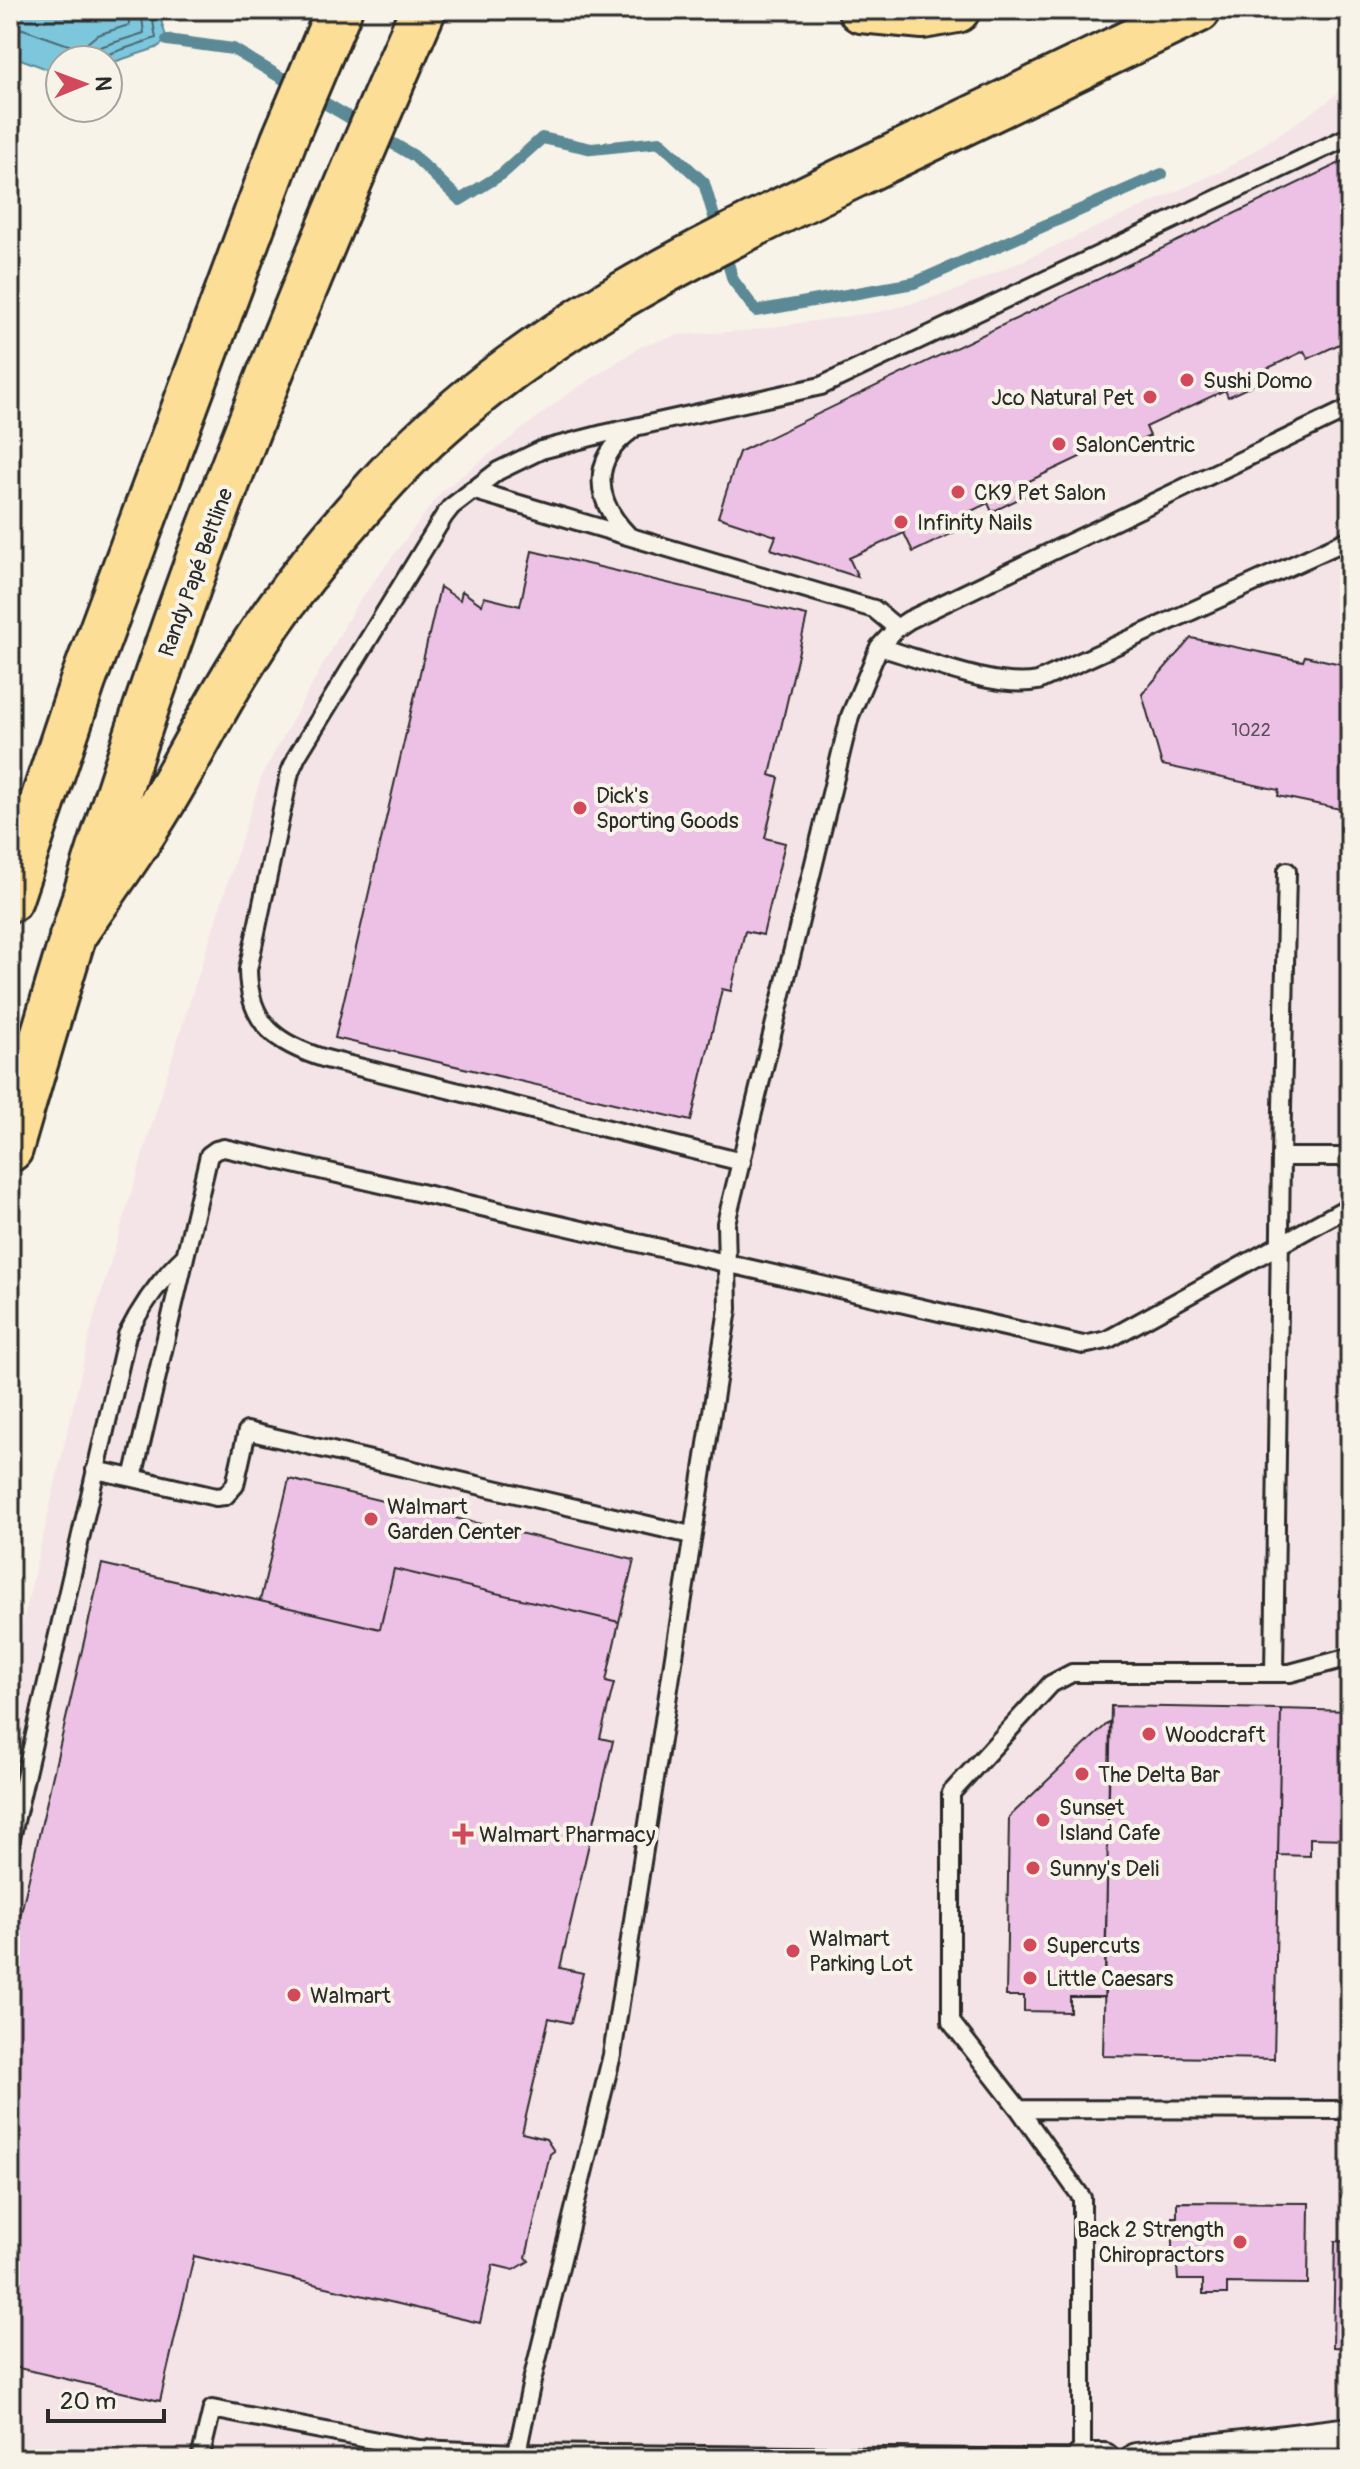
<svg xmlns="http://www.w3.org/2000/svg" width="1360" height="2469" viewBox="0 0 1360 2469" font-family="Pangolin,sans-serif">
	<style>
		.built { fill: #f4e4e7 }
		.water { fill: #7dc7dd; stroke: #5c8996; stroke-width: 2 }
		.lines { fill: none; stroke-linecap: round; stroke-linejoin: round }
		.shore { stroke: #4c6972; stroke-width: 2 }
		.stream { stroke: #5c8996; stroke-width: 12 }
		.building { fill: #edc1e6; stroke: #2b2b2b; stroke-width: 2 }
		.service-casing { stroke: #2b2b2b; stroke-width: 22 }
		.minor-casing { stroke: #2b2b2b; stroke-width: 36 }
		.motorway-casing { stroke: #2b2b2b; stroke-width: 50 }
		.service { stroke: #f7f3e8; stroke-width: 16 }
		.minor { stroke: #f7f3e8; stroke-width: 30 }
		.motorway { stroke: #fcde96; stroke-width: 44 }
		.poi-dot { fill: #d1495b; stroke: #f7f3e8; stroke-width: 3 }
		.labels { text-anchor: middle; stroke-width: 8; stroke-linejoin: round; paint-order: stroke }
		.number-label { font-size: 18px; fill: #5c505a }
		.poi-label { font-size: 22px; fill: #2b2b2b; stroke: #f7f3e8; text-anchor: start }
		.street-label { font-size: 22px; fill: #2b2b2b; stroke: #f7f3e8 }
	</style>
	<rect width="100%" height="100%" fill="#f7f3e8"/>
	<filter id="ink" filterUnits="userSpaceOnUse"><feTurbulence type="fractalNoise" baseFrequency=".0125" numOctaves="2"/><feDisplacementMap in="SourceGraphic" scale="16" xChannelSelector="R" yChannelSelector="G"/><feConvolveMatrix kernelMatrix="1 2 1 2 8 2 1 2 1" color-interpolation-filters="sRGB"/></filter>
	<g filter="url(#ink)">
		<path class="built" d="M 1350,81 L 1350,2459 L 10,2459 L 10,1677 L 94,1317 L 177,1042 L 262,775 L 355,607 L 441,492 L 565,396 L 642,346 L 678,335 L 744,331 L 885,311 L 955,291 L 1228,168 L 1326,103 Z"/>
		<path class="water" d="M 10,10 L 158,10 L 167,40 L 156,48 L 117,61 L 60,60 L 60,71 L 55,72 L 10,55 Z"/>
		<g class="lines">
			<path class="shore" d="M 10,27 L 23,29 L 80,49 L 97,35 L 129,25 L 129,10
				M 91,60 L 100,47 L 144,33 L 141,10
				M 101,60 L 106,55 L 156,38 L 151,10"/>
			<path class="stream" d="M 167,40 L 233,49 L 297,87
				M 313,96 L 414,156 L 460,200 L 502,174 L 542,138 L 592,149 L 660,142 L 704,183 L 733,280 L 756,311 L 914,283 L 1162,174"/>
		</g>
		<path class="building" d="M 1350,158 L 1350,316 L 1339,321 L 1348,340 L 1308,359 L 1304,351 L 1264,370 L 1268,378 L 1228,397 L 1225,390 L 1146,427 L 1150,436 L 1112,454 L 1107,444 L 1025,483 L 1031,493 L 992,512 L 988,503 L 948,522 L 953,533 L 913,552 L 904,533 L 849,558 L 858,577 L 771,549 L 776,536 L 718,517 L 739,452 Z
			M 532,551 L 807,616 L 770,775 L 779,778 L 765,838 L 785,843 L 763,935 L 745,931 L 731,991 L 722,989 L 691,1121 L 335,1038 L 440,587 L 460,600 L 462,591 L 482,605 L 484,597 L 520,606 Z
			M 1191,638 L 1303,661 L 1305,656 L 1350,666 L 1350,811 L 1278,796 L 1279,790 L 1162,765 L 1142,694 Z
			M 289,1479 L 634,1560 L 619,1622 L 394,1569 L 380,1629 L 260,1601 Z
			M 102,1564 L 380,1629 L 394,1569 L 619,1622 L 606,1681 L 614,1683 L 600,1738 L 613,1741 L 560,1968 L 583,1973 L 571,2023 L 549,2018 L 522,2133 L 546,2139 L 554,2151 L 550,2154 L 526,2257 L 529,2261 L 514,2270 L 493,2265 L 480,2323 L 194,2256 L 160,2401 L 10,2366 L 10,1960 Z
			M 1111,1706 L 1281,1709 L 1274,2059 L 1103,2056 Z
			M 1281,1709 L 1350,1711 L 1350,1839 L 1310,1838 L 1310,1856 L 1278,1855 Z
			M 1110,1721 L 1105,1997 L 1070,1997 L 1070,2012 L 1024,2011 L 1024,1996 L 1006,1996 L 1009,1817 Z
			M 1177,2202 L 1309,2203 L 1308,2284 L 1227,2283 L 1227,2294 L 1203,2294 L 1203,2280 L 1178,2280 L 1177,2267 L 1172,2266 L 1172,2217 L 1177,2217 Z
			M 1335,2241 L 1350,2242 L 1350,2348 L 1333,2347 Z"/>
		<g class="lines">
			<defs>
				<path id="service" d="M 472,490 L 874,609 L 897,628
					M 628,535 C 594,500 590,460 632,430
					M 879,647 L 897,628 L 909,620 L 1350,408
					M 1287,871 L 1281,1157 L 1350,1157
					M 742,1162 L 326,1059 C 277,1044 249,1025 248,970 L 290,772 L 297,756 L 444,516 L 451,507 L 498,471 L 541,450 L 603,434 L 821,386 L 1350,136
					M 95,1470 L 133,1478
					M 691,1535 L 247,1431 L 235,1485 L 225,1496 L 216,1497 L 133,1478 L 209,1155 L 216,1150 L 224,1148 L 1083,1345 L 1107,1340 L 1350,1206
					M 1274,1673 L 1281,1157
					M 10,1843 L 127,1335 C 142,1305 160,1279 185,1256
					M 1019,2109 L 1350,2110
					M 200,2459 L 212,2409 L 419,2449 L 517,2453 L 516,2459
					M 1082,2459 L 517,2453 L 532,2381 L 612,2055 L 728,1309 L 726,1223 L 850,716 L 879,647 C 923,659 995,690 1038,681 L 1350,539
					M 1082,2459 L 1082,2198 L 1019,2109 L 951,2022 L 951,1793 L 1051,1684 L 1072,1673 L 1290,1673 L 1350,1657"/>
				<path id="minor" d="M 1082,2459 L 1104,2459
					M 1136,2459 L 1350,2433"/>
				<path id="motorway" d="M 861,10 L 923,16 L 957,10
					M 10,899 L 83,681 L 284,140 L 339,10
					M 72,937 C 101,894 133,851 160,806 C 189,759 213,709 243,662 C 283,597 334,535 386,478 C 516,337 695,252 865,170 C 976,117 1087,63 1198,10
					M 10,1149 C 66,956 124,763 193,574 C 263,383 342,196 423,10"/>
			</defs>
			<use href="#service" class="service-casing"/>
			<use href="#minor" class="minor-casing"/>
			<use href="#motorway" class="motorway-casing"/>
			<use href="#service" class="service"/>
			<use href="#minor" class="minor"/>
			<use href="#motorway" class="motorway"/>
		</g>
	</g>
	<g class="poi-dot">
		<circle cx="1187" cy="380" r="8"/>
		<circle cx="1150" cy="397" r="8"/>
		<circle cx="1059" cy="444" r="8"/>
		<circle cx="958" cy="492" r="8"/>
		<circle cx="901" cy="522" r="8"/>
		<circle cx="580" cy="808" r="8"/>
		<circle cx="371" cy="1519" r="8"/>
		<circle cx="1149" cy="1734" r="8"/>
		<circle cx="1082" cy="1774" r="8"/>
		<circle cx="1043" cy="1820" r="8"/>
		<path d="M459 1822h8v8h8v8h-8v8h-8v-8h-8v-8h8z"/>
		<circle cx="1033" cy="1868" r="8"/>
		<circle cx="1030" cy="1945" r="8"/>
		<circle cx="793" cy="1951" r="8"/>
		<circle cx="1030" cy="1978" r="8"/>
		<circle cx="294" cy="1995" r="8"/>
		<circle cx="1240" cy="2242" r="8"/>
	</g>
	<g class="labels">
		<g class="number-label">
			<text x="1251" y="736">1022</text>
		</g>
		<g class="poi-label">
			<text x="1203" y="388">Sushi Domo</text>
			<text x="1134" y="405" text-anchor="end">Jco Natural Pet</text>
			<text x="1075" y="452">SalonCentric</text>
			<text x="974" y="500">CK9 Pet Salon</text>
			<text x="917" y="530">Infinity Nails</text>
			<text x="596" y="803">Dick's<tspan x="596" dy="25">Sporting Goods</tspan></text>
			<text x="387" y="1514">Walmart<tspan x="387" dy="25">Garden Center</tspan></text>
			<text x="1165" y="1742">Woodcraft</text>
			<text x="1098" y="1782">The Delta Bar</text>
			<text x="1059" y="1815">Sunset<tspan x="1059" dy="25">Island Cafe</tspan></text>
			<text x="479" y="1842">Walmart Pharmacy</text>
			<text x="1049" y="1876">Sunny's Deli</text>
			<text x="809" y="1946">Walmart<tspan x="809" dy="25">Parking Lot</tspan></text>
			<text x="1046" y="1953">Supercuts</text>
			<text x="1046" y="1986">Little Caesars</text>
			<text x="310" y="2003">Walmart</text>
			<text x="1224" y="2237" text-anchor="end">Back 2 Strength<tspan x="1224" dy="25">Chiropractors</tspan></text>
		</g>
		<g class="street-label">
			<text transform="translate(195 572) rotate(-70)" y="8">Randy Papé Beltline</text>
		</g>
	</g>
	<rect width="1360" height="2469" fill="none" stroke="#f7f3e8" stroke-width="40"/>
	<rect x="20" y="20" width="1320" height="2429" fill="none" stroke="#2b2b2b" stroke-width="3" filter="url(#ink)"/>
	<g transform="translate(84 84) rotate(89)"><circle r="38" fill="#f7f3e8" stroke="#a5a39c" stroke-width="2"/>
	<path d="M0-6L14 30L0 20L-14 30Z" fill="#d1495b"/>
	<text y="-12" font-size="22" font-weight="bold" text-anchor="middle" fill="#2b2b2b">N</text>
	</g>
	<path d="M48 2409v12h116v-12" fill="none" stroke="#2b2b2b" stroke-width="4"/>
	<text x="60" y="2409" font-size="24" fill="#2b2b2b" stroke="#f7f3e8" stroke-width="6" paint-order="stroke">20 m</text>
</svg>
